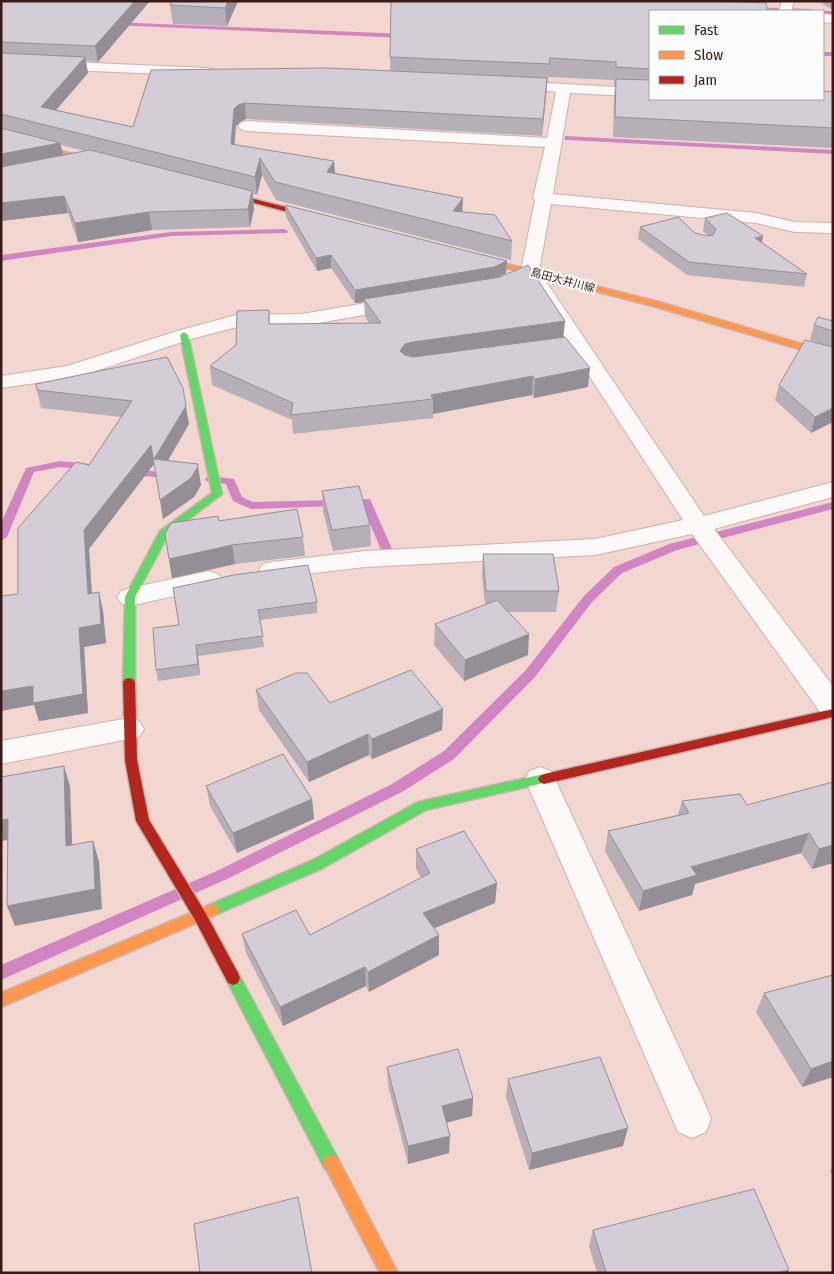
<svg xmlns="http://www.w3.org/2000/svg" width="834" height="1274" viewBox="0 0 834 1274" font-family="'Fira Sans Condensed','Noto Sans JP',sans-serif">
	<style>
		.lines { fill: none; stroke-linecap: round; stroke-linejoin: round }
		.stream { fill: #d285c3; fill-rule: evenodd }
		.street-casing { stroke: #ceb2ad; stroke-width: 2 }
		.fast-casing { stroke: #ceb2ad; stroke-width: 3 }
		.slow-casing { stroke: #ceb2ad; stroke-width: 3 }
		.jam-casing { stroke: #ceb2ad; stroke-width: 3 }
		.street { fill: #fdf9f8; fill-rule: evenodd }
		.fast { fill: #63d668; fill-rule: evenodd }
		.slow { fill: #ff974d; fill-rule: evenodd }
		.jam { fill: #b3261e; fill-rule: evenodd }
		.wall { fill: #b6afb8; fill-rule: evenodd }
		.shaded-wall { fill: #948f96 }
		.building { fill: #d4ccd6; stroke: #948f96 }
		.labels { text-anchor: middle; stroke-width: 4; stroke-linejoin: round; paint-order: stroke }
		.far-street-label { font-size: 11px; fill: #391b16; stroke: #fbfbfb }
	</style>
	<rect width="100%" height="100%" fill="#f2d6d0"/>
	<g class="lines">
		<path class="stream" d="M 748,7 L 810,9 L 813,11 L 750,10 Z
			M 821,11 L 833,11 L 833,15 L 823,14 Z
			M 111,22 L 405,34 L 408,36 L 405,38 L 113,25 Z
			M 823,52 L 833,52 L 833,56 L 823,56 Z
			M 565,136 L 833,150 L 833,154 L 568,140 L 565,140 Z
			M 284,229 L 288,231 L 287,233 L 171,236 L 1,261 L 1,255 L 171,232 Z
			M 60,461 L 90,464 L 95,467 L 90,470 L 60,467 L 34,472 L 7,537 L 1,541 L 1,523 L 26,468 Z
			M 130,469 L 172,473 L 177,476 L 172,479 L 126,474 L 125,472 L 126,470 Z
			M 210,476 L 234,479 L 242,497 L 253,502 L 370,499 L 392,549 L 390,552 L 382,552 L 362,505 L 251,509 L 233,501 L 226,484 L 206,481 L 205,479 Z
			M 833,502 L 833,509 L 677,550 L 622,573 L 592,602 L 535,677 L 454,759 L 402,792 L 229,878 L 1,980 L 1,965 L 219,870 L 392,784 L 444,751 L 525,671 L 584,596 L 614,567 L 669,544 Z"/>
		<defs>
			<path id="street" d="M 782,1 L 794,1 L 791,11 L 779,11 Z
				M 823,14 L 833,15 L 833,23 L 823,22 Z
				M 1,59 L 207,68 L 212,69 L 214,72 L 212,75 L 207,76 L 1,67 Z
				M 547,83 L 650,89 L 650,97 L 570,93 L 553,194 L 756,213 L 795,222 L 833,223 L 833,233 L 795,232 L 756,223 L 551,204 L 539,271 L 704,516 L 833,482 L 833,497 L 714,529 L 833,686 L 833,719 L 823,716 L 692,534 L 595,555 L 365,567 L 272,578 L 263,576 L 259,570 L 263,564 L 272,562 L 365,551 L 595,539 L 683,520 L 521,271 L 535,200 L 533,198 L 545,147 L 246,131 L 241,129 L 238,126 L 241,123 L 246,121 L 547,138 L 556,92 L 542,90 L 540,87 L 542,84 Z
				M 401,297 L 408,299 L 411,303 L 408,307 L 302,326 L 237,327 L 191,339 L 78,377 L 1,388 L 1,376 L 67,366 L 177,331 L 236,315 L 302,314 Z
				M 209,571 L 218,574 L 222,580 L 218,586 L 130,606 L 121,603 L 117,597 L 121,591 L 130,588 Z
				M 129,718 L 139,721 L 144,729 L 139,737 L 1,764 L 1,741 Z
				M 540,767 L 551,771 L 555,779 L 706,1106 L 711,1119 L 706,1132 L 692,1138 L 678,1132 L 525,779 L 529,771 Z"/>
			<path id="fast" d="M 184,332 L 188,335 L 222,494 L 168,535 L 135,597 L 135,682 L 133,685 L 125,685 L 123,682 L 125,597 L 160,531 L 212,493 L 180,335 Z
				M 544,774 L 548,776 L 550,779 L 548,782 L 426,810 L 323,868 L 217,914 L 212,916 L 207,914 L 205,910 L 207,906 L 313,860 L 418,802 Z
				M 233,971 L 238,973 L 337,1157 L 339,1163 L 337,1169 L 331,1171 L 325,1169 L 228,983 L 226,978 L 228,973 Z"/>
			<path id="slow" d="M 1,135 L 106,163 L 107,164 L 104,166 L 1,139 Z
				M 467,254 L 659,302 L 833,353 L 833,359 L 653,306 L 467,258 Z
				M 212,904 L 217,906 L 219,910 L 217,914 L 1,1007 L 1,993 Z
				M 331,1155 L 337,1157 L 398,1273 L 380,1273 L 323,1163 L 325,1157 Z"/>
			<path id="jam" d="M 218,190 L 325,217 L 326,219 L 322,221 L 216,193 L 215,192 Z
				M 129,678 L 133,679 L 135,682 L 137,760 L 149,820 L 205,912 L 238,973 L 240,978 L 238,983 L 233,985 L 228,983 L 195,920 L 136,821 L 125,760 L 123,682 L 125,679 Z
				M 833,709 L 833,717 L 544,784 L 540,782 L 538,779 L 540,776 L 544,774 Z"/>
		</defs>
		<use href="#street" class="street-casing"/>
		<use href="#fast" class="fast-casing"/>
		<use href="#slow" class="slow-casing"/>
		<use href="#jam" class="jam-casing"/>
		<use href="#street" class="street"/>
		<use href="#fast" class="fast"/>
		<use href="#slow" class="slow"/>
		<use href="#jam" class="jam"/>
	</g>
	<path class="wall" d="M 1,1 L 150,1 L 98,62 L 86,61 L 88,73 L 56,110 L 133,127 L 390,71 L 390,57 L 650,11 L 650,99 L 833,92 L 833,148 L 613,137 L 614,98 L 615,86 L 614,85 L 614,80 L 548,77 L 542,136 L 246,119 L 240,122 L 236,126 L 234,145 L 334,161 L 335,173 L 463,198 L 462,212 L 512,241 L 511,260 L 276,200 L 262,175 L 257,195 L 253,194 L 254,209 L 250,227 L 152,230 L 78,242 L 68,213 L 1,221 ZM 61,145 L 85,151 L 63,155 Z
		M 238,1 L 227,26 L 173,24 L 170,5 Z
		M 822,1 L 833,1 L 833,10 L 821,3 Z
		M 285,205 L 507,261 L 506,273 L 499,277 L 565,321 L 563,337 L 588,387 L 534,398 L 532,395 L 433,414 L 433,418 L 293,434 L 292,420 L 212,385 L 210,366 L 236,345 L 269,310 L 270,324 L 369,323 L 365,317 L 364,302 L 355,303 L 331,268 L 317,271 L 286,217 Z
		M 705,218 L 763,236 L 762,243 L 807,274 L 804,287 L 687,275 L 638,239 L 640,227 L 695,233 L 708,236 L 703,231 Z
		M 833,321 L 833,422 L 811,433 L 775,400 L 779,385 L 821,344 L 810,340 L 814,325 Z
		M 167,357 L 189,424 L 168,461 L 201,485 L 194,497 L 163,519 L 154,464 L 89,549 L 92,593 L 103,611 L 106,643 L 84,647 L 88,713 L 39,721 L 34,705 L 18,594 L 89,465 L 121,417 L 41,408 L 37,390 Z
		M 322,491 L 370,525 L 371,546 L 333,551 L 323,511 Z
		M 219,521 L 303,537 L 305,556 L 235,564 L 172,578 L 169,559 Z
		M 483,554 L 559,591 L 556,612 L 508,612 L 528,655 L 464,681 L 434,645 L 435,624 L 485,605 L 482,575 Z
		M 173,588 L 317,602 L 317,613 L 260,620 L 264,647 L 198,656 L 200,675 L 158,681 L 156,670 L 179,625 Z
		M 256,690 L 330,703 L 443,709 L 442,730 L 372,759 L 369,755 L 309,782 L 259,710 Z
		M 833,782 L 833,863 L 812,869 L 801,853 L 695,884 L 692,895 L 639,911 L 605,851 L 608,831 L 678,815 L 682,801 L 747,805 Z
		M 206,786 L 312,799 L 314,819 L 237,853 L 210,806 Z
		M 416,849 L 497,883 L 495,903 L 434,928 L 439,955 L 369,992 L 366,986 L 283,1026 L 246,953 L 242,934 L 310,935 L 421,878 L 416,869 Z
		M 764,993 L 833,1077 L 802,1087 L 756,1012 Z
		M 387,1067 L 473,1098 L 472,1116 L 446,1123 L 449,1153 L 408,1164 L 388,1085 Z
		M 508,1079 L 623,1146 L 529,1170 L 506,1097 Z
		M 833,1166 L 833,1175 L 830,1171 Z
		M 593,1230 L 789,1270 L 787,1273 L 597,1273 L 589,1246 Z"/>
	<path class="shaded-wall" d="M 135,1 L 150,1 L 98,62 L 95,46 Z
		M 228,1 L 238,1 L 227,26 L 225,8 Z
		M 85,57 L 88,73 L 44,124 L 41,107 Z
		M 547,78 L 546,94 L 542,136 L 543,119 Z
		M 245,103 L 246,119 L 240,122 L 236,126 L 233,161 L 231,144 L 234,109 L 238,105 Z
		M 60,143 L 64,160 L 1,172 L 1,154 Z
		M 260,158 L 262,175 L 257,195 L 255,177 Z
		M 334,161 L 335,178 L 327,172 Z
		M 252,191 L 254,209 L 250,227 L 248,209 Z
		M 64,196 L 68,213 L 1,221 L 1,203 Z
		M 463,198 L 462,216 L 453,211 Z
		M 149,212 L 152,230 L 78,242 L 75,223 Z
		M 763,236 L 760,249 L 755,238 Z
		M 331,255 L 331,268 L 317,271 L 316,258 Z
		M 507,261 L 506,273 L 493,280 L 364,299 L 364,302 L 355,303 L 355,290 Z
		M 565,321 L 563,340 L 405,363 L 400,351 L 405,344 L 413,342 Z
		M 590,368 L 588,387 L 534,398 L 535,379 Z
		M 533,376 L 532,395 L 433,414 L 433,399 L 431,395 Z
		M 186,406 L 189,424 L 158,477 L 154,459 Z
		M 833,408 L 833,422 L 811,433 L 815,417 Z
		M 151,445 L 154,464 L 89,549 L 93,613 L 88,594 L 84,530 Z
		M 198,466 L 201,485 L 194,497 L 163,519 L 160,500 Z
		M 232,545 L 235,564 L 172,578 L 169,559 Z
		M 99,592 L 103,611 L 106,643 L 84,647 L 88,713 L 39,721 L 34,705 L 1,711 L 1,691 L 33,686 L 79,628 Z
		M 529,634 L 528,655 L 464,681 L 465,660 Z
		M 196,645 L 198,656 L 200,675 L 198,664 Z
		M 443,709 L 442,730 L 372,759 L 372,739 Z
		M 368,734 L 369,755 L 309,782 L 307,762 Z
		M 64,766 L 70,786 L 73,866 L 66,846 Z
		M 312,799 L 314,819 L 237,853 L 233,833 Z
		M 8,819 L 15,839 L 1,841 L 1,820 Z
		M 809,833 L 801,853 L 695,884 L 692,895 L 639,911 L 643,891 L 691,867 Z
		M 93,841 L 99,861 L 102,909 L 15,926 L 7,906 Z
		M 833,845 L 833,863 L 812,869 L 819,849 Z
		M 497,883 L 495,903 L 423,933 L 423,913 Z
		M 439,935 L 439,955 L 369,992 L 368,972 Z
		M 365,967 L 366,986 L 283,1026 L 280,1007 Z
		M 833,1061 L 833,1077 L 802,1087 L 811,1069 Z
		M 473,1098 L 472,1116 L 441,1124 L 442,1106 Z
		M 628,1128 L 623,1146 L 529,1170 L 532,1153 Z
		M 450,1136 L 449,1153 L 408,1164 L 408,1146 Z
		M 789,1270 L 787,1273 L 777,1273 Z"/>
	<path class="building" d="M 1,1 L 135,1 L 95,46 L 1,42 Z
		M 172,1 L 228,1 L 225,8 L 170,5 Z
		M 391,1 L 712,1 L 766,3 L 768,11 L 650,11 L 650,69 L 616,67 L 616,62 L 550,58 L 549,64 L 390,57 Z
		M 1,53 L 85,57 L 41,107 L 133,127 L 151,70 L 327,68 L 547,78 L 543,119 L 245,103 L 238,105 L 234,109 L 231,144 L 334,161 L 327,172 L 463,198 L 453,211 L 495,215 L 512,241 L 275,182 L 260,158 L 255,177 L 1,114 Z
		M 616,79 L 650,80 L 650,99 L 823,99 L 823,91 L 833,92 L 833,128 L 615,117 Z
		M 1,128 L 60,143 L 1,154 Z
		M 90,150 L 252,191 L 248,209 L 149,212 L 75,223 L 64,196 L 1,203 L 1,167 Z
		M 285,205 L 507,261 L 494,267 L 355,290 L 331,255 L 316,258 Z
		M 727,213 L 763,236 L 755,238 L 807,274 L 689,262 L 640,227 L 678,217 L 695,233 L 707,236 L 713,235 L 716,229 L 705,218 Z
		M 528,265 L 565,321 L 413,342 L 405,344 L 400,351 L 405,355 L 413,357 L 565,337 L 590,368 L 535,379 L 533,376 L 431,395 L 433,399 L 291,415 L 293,403 L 210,366 L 236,345 L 237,311 L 269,310 L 269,324 L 381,323 L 364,299 L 500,277 Z
		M 818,317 L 833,321 L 833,331 L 814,325 Z
		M 805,340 L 833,347 L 833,408 L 815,417 L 779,385 Z
		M 167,357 L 183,388 L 186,406 L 154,459 L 198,464 L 198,466 L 191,478 L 160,500 L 151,445 L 84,530 L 88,594 L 99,592 L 101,624 L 79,628 L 83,694 L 33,703 L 33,686 L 1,691 L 1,596 L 18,594 L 18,528 L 76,462 L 89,465 L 132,401 L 37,390 L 36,384 Z
		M 359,486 L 370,525 L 332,530 L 322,491 Z
		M 297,509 L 303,537 L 232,545 L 169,559 L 165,534 L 171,523 L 218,516 L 219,521 Z
		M 483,554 L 553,554 L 559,591 L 486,591 Z
		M 308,565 L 317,602 L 258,610 L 263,636 L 196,645 L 198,664 L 156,670 L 153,628 L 179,625 L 173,588 L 234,575 Z
		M 497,600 L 529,634 L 465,660 L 435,624 Z
		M 411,670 L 443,709 L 372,739 L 368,734 L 307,762 L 256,690 L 296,673 L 307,673 L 330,703 Z
		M 283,754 L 312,799 L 233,833 L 206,786 Z
		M 64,766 L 66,846 L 93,841 L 95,889 L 7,906 L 8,819 L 1,820 L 1,777 Z
		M 833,782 L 833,845 L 819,849 L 809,833 L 691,867 L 697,875 L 643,891 L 608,831 L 689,813 L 682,801 L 740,794 L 747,805 Z
		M 464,831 L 497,883 L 423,913 L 439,935 L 368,972 L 365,967 L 280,1007 L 242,934 L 296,910 L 310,935 L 430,873 L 416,849 Z
		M 833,975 L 833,1061 L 811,1069 L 764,993 Z
		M 458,1049 L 473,1098 L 442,1106 L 450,1136 L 408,1146 L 387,1067 Z
		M 600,1057 L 628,1128 L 532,1153 L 508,1079 Z
		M 754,1189 L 789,1270 L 777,1273 L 602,1273 L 606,1272 L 593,1230 Z
		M 298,1197 L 312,1273 L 200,1273 L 194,1224 Z"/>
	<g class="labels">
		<g class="far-street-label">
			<text transform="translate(563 280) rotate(15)" y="4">島田大井川線</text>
		</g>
	</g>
	<rect width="834" height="1274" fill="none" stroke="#391b16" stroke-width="5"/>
	<rect x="649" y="10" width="175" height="90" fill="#fbfbfb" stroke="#ada19f"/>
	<rect x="659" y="26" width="25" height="8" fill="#63d668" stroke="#ada19f"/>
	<text x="694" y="35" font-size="15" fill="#391b16">Fast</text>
	<rect x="659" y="51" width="25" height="8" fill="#ff974d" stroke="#ada19f"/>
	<text x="694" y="60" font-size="15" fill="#391b16">Slow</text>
	<rect x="659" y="76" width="25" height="8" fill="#b3261e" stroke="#ada19f"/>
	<text x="694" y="85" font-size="15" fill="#391b16">Jam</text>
</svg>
